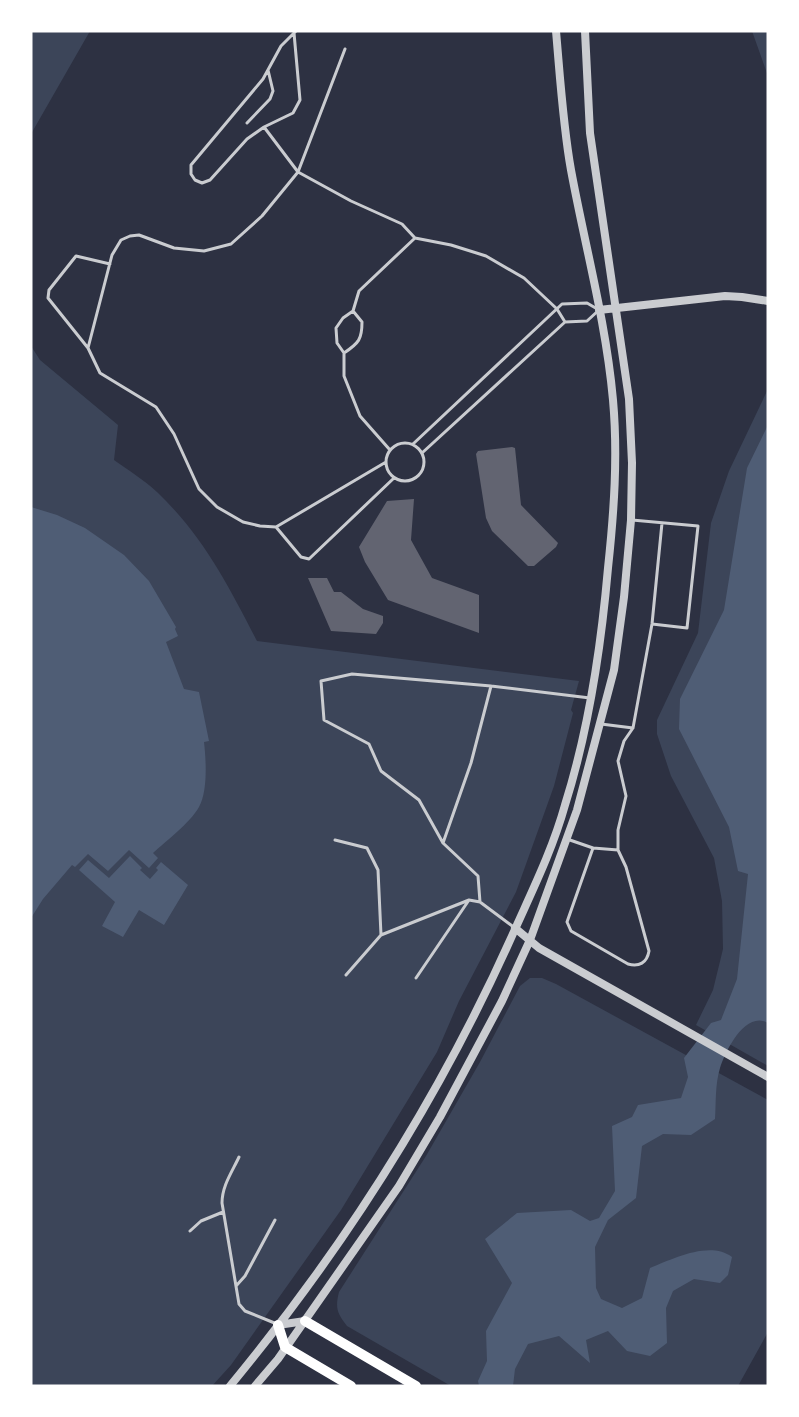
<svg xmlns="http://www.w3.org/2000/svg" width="799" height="1417" viewBox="0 0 799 1417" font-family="'Nunito Sans',sans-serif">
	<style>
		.green { fill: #3c4559 }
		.water { fill: #4f5d75 }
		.building { fill: #626471 }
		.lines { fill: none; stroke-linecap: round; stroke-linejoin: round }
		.service { stroke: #caccd0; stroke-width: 3 }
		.tertiary { stroke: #caccd0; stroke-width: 8 }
		.primary { stroke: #fff; stroke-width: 10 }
	</style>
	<rect width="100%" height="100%" fill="#2d3142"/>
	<path class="green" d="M 31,31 L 90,31 L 31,134 Z
		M 752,31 L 768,31 L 768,76 Z
		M 31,346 L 40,360 L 118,425 L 114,460 C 128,470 144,480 157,492 C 204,537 228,585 257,641 L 579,681 L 571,710 L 573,713 L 554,786 L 516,892 L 459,1001 L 437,1052 L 341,1210 L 231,1365 L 212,1386 L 31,1386 Z
		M 768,389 L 768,1066 L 696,1025 L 713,990 L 723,949 L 722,901 L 714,858 L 671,776 L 657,734 L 657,720 L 698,633 L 711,523 L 729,471 Z
		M 530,978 L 542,978 L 556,984 L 768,1100 L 768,1332 L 738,1386 L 451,1386 L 347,1326 C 337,1313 335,1308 339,1292 L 426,1156 L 480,1062 L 520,986 Z"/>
	<path class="water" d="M 768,425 L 768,1023 C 745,1010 725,1052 720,1068 C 715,1084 716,1103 715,1119 L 691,1135 L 663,1134 L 642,1146 L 636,1198 L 608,1220 L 595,1247 L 596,1288 L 601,1299 L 622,1308 L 642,1298 L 650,1268 C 672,1259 710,1240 732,1257 L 728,1275 L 720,1283 L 694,1279 L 673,1291 L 666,1308 L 667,1343 L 650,1356 L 627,1351 L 608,1331 L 586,1340 L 590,1363 L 559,1336 L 528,1344 L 515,1369 L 513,1386 L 479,1386 L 478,1381 L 487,1361 L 486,1331 L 512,1283 L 485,1239 L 517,1213 L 571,1210 L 590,1221 L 599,1218 L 615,1191 L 612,1126 L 632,1117 L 638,1105 L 681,1098 L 688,1077 L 684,1058 L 711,1023 L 721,1020 L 737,979 L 748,874 L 738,871 L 729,827 L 679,729 L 680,699 L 724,610 L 747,468 Z
		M 31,507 L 57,515 L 85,528 L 124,555 L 149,581 L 176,627 L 175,629 L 178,636 L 166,642 L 184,689 L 199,692 L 209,741 L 204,742 C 206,759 208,791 199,807 C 190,823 166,841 153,853 L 158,858 L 149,868 L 129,850 L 108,871 L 88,854 L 75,867 L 72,865 L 43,899 L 31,918 Z
		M 130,856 L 142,868 L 140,870 L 150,879 L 158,870 L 156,868 L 161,862 L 188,885 L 164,925 L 139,910 L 123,937 L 102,926 L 115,902 L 79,870 L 88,860 L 109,878 Z"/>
	<path class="building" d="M 512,447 L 515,448 L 521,505 L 558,543 L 556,547 L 534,566 L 528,566 L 492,531 L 486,518 L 476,454 L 478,451 Z
		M 414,499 L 411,540 L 432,578 L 479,595 L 479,633 L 388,600 L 365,562 L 359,547 L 387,501 Z
		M 308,578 L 327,578 L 334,592 L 341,592 L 363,609 L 383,616 L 383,623 L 376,634 L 331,631 Z"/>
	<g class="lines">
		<path class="service" d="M 294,33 L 300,100 L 293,113 L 264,127 L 247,139 L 210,180 L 202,183 L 195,180 L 191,174 L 191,165 L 263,79 L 281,46 L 296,31
			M 345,49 L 298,172 L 262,216 L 231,244 L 204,251 L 174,248 L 139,235 L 130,236 L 121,240 L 112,255 L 88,348 L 100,373 L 156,407 L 174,434 L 199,489 L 217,507 L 243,522 L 260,526 L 276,527 L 386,462
			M 247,123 L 270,99 L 273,91 L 268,70
			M 264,127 L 298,172 L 351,201 L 402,224 L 415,238 L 451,245 L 486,256 L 524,278 L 557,309 L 565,322
			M 88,348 L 48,298 L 49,290 L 76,256 L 110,264
			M 344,353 C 359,343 362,339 362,322 L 353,311
			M386 462a19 19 0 1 1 38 0a19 19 0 1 1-38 0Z
			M 413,444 L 562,304 L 587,303 L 599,310 L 587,321 L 565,322 L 422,453
			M 390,450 L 360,416 L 344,376 L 344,353 L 337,343 L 336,328 L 343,318 L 353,311 L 359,291 L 415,238
			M 632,520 L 698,526 L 687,628 L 652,624
			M 276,527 L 301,557 L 309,559 L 394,478
			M 601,724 L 633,728 L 652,624 L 662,523
			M 567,839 L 593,848 L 618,850
			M 335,840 L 367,848 L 378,870 L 381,935
			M 443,843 L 471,763 L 491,686
			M 593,848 L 567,922 L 571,931 L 628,964 C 639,967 647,963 649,951 L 626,867 L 618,850 L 618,830 L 626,796 L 618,761 L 624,741 L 633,728
			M 515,928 L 480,902 L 478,876 L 443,843 L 419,800 L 381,771 L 369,744 L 324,720 L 321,681 L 352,674 L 491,686 L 590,698
			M 346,975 L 381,935 L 469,900 L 480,902
			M 416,978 L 469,900
			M 239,1157 C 232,1172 222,1186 222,1203 L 239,1304 L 245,1311 L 277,1324
			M 190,1231 L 201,1221 L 223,1212
			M 236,1286 L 245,1276 L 275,1220"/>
		<path class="tertiary" d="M 599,310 L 725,296 L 742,297 L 768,301
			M 515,928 L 539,948 L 768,1077
			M 278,1325 L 305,1321
			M 230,1386 C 345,1247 443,1092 516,927 C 534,887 553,848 565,805 C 589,729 601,648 608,568 C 614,512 618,456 613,400 C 606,322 585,246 571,170 C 563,126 560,76 556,31
			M 255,1386 L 278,1359 L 399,1186 L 440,1117 L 502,1001 L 530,940 L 577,810 L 614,670 L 624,597 L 631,520 L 632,463 L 629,399 L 590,133 L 585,31"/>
		<path class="primary" d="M 305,1321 L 416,1386
			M 278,1325 L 285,1347 L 351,1386"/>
	</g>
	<rect width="799" height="1417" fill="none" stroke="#ffffff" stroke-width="65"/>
</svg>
